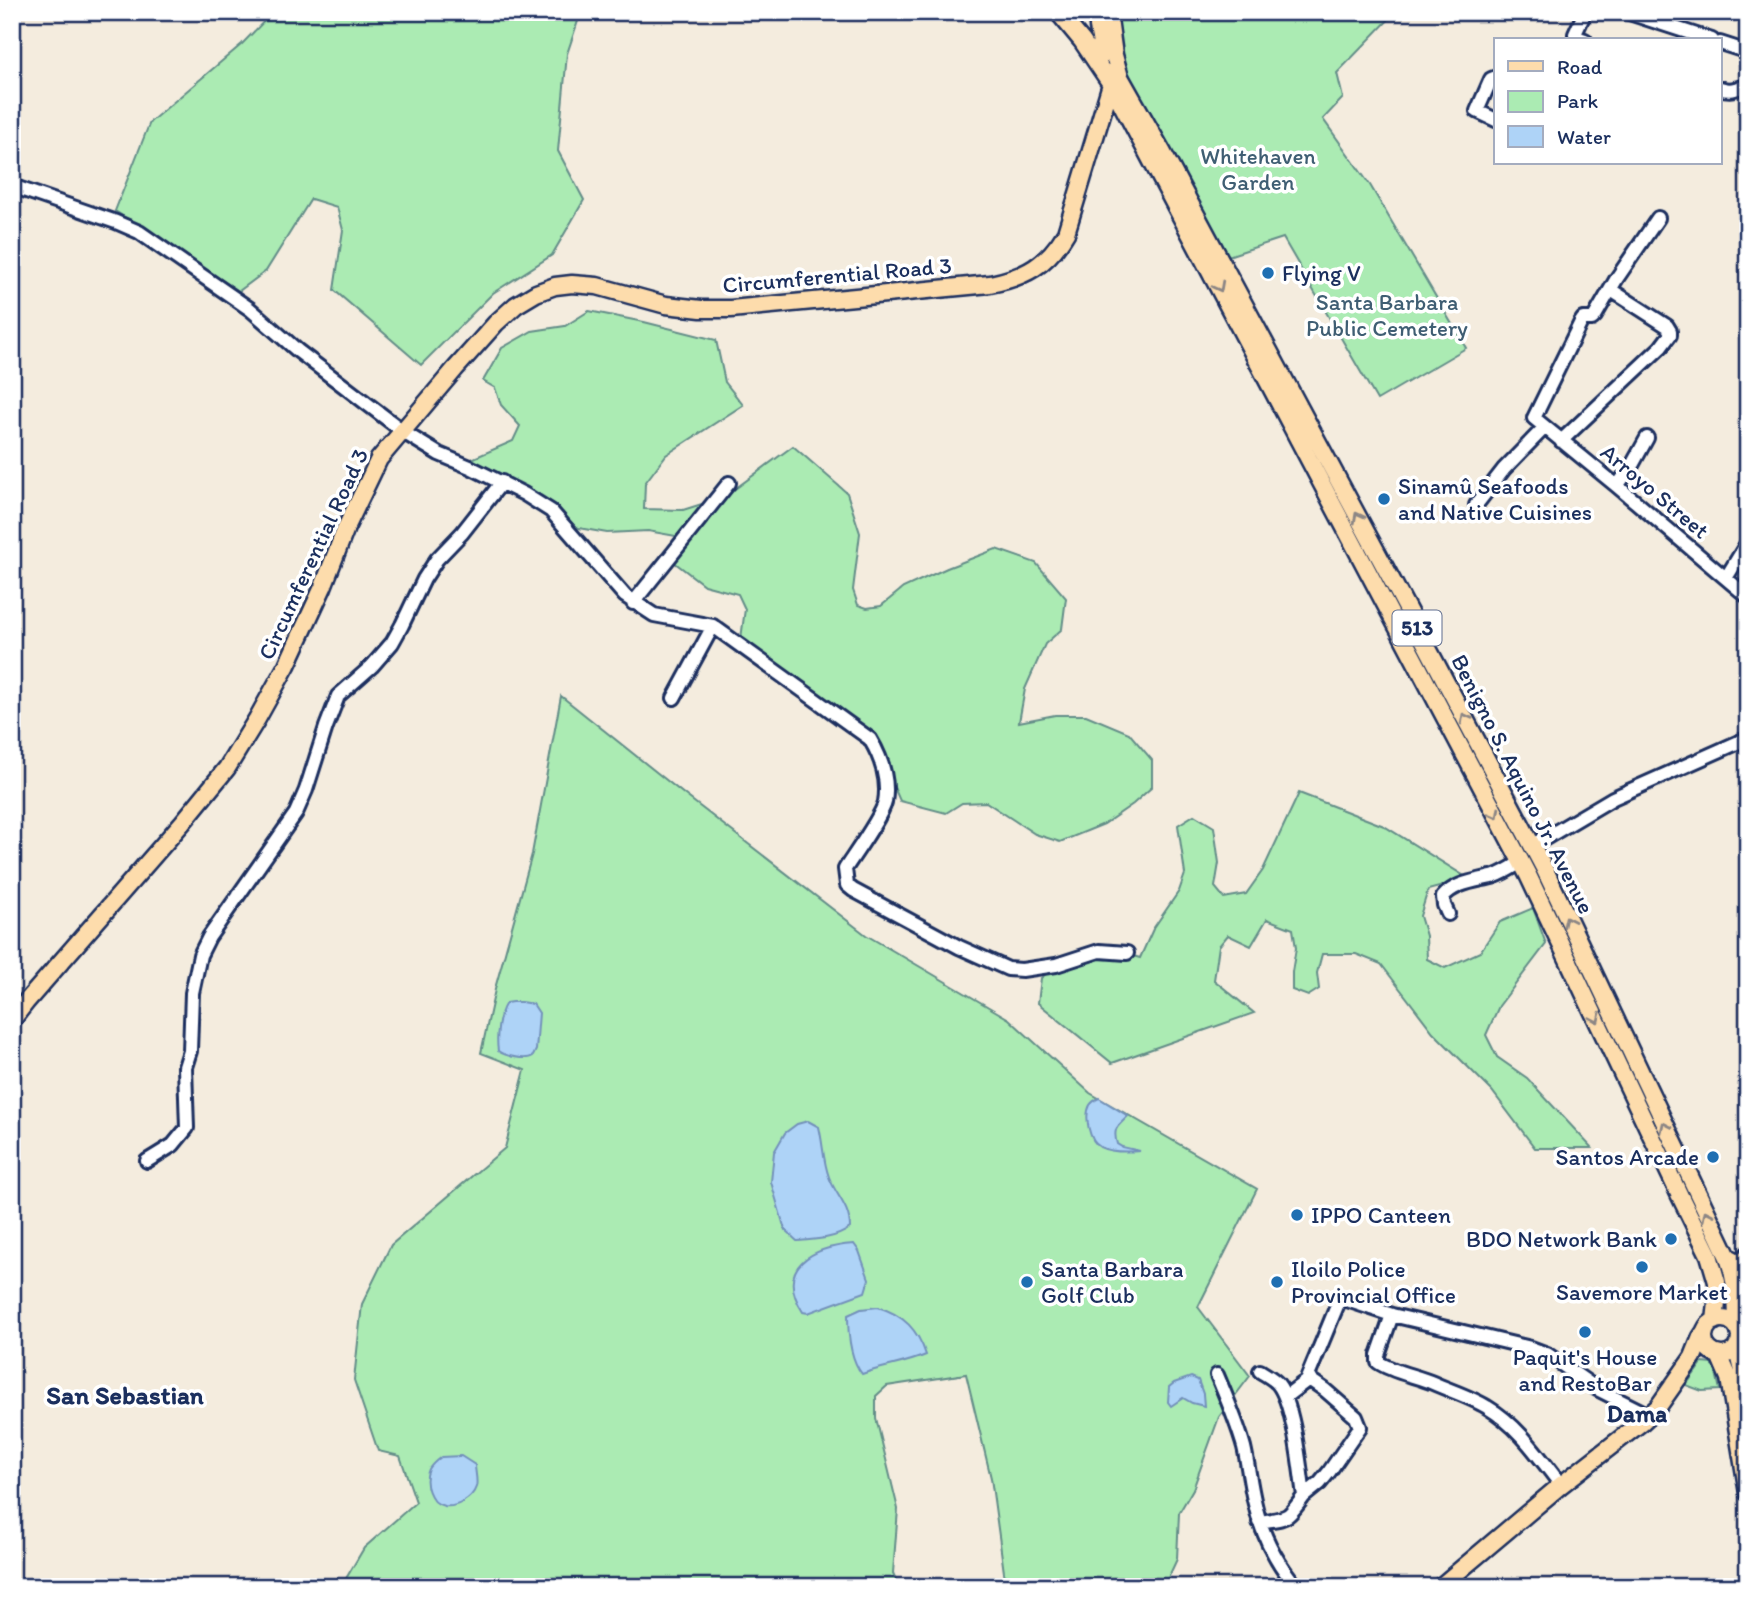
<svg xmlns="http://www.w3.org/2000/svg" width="1760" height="1599" viewBox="0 0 1760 1599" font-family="Itim,sans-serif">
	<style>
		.green { fill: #abebb3; stroke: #638d88; stroke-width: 2 }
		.water { fill: #aed3f7; stroke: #7391ba; stroke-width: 2 }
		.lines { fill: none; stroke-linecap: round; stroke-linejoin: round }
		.minor-casing { stroke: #1b2f5e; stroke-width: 18 }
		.major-casing { stroke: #1b2f5e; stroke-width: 21 }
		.minor { stroke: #fff; stroke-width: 12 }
		.major { stroke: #fddcac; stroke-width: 16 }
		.oneway { stroke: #8c8685 }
		.poi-dot { fill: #1f6fb2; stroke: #fff; stroke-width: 2.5 }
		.labels { text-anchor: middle; stroke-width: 7; stroke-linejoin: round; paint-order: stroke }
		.shield { fill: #fff; stroke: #5f6d8e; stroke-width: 2 }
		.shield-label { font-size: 21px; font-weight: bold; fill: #1b2f5e }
		.park-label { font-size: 23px; fill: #3f5e73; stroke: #fff }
		.poi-label { font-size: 23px; fill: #1b2f5e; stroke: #fff; text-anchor: start }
		.street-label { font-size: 23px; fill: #1b2f5e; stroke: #fff }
		.neighbourhood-label { font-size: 24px; font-weight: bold; fill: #1b2f5e; stroke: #fff }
		.quarter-label { font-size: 26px; font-weight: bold; fill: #1b2f5e; stroke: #fff }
	</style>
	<rect width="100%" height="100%" fill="#f4ecde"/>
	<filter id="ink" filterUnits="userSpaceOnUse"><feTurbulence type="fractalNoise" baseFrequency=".0143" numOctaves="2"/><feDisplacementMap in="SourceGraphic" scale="14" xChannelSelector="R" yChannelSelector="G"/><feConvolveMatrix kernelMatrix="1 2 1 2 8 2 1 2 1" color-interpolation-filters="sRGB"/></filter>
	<g filter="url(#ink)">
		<path class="green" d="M 273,12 L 581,12 L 567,54 L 558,151 L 584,200 L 552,255 L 493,293 L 421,365 L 334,290 L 343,230 L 337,207 L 311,199 L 266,271 L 239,291 L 115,211 L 150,122 L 242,44 Z
			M 1124,12 L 1396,12 L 1337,73 L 1343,98 L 1323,119 L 1370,185 L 1466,348 L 1377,400 L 1283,238 L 1228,256 L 1134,87 L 1118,42 L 1116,24 Z
			M 589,311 L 644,322 L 716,340 L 725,382 L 743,405 L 666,455 L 645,483 L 644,509 L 683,510 L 724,497 L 793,446 L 847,493 L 860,533 L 853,590 L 858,605 L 867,608 L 881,606 L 903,588 L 947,568 L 996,549 L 1036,563 L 1066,598 L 1062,629 L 1045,644 L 1025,689 L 1019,722 L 1055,715 L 1086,715 L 1129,733 L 1152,760 L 1152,787 L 1133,804 L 1104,824 L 1060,842 L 1035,834 L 986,802 L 962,803 L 946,813 L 900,801 L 874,742 L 740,646 L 745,609 L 738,594 L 704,585 L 674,562 L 676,536 L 648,531 L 607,533 L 573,527 L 551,506 L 460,464 L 513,441 L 520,426 L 501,405 L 495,388 L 483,381 L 502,348 L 532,331 L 565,326 Z
			M 561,696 L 685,795 L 866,935 L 1009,1019 L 1090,1093 L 1257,1189 L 1198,1307 L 1250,1376 L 1219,1417 L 1193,1489 L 1179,1513 L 1177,1559 L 1164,1587 L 1006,1587 L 991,1478 L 966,1374 L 887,1386 L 876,1396 L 876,1418 L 898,1509 L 893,1573 L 899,1587 L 341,1587 L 364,1548 L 416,1502 L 400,1456 L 378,1451 L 354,1380 L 362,1304 L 391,1245 L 505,1148 L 525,1070 L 481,1053 L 496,985 L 532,854 Z
			M 1299,793 L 1384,826 L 1469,879 L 1428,890 L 1420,916 L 1426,936 L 1427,959 L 1445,968 L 1480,952 L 1500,922 L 1533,908 L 1546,944 L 1499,1006 L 1486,1035 L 1497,1057 L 1527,1078 L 1592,1148 L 1535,1148 L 1492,1091 L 1433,1032 L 1381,964 L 1356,954 L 1322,954 L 1317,973 L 1319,989 L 1308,996 L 1292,990 L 1292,972 L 1296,948 L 1293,929 L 1267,919 L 1251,946 L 1228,935 L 1219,946 L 1214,980 L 1254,1013 L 1112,1063 L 1038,1003 L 1041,978 L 1064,960 L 1106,948 L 1140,958 L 1153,929 L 1179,891 L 1185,874 L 1178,825 L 1194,815 L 1214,827 L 1219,863 L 1215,887 L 1224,898 L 1246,894 L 1263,870 Z
			M 1702,1363 L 1714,1364 L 1720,1390 L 1702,1391 L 1686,1385 Z"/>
		<path class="water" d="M 512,1002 L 521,1002 L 533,1004 L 539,1013 L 536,1050 C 535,1052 534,1054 533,1056 C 526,1061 505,1056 498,1051 C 496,1038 498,1015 506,1003 Z
			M 1099,1098 L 1128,1116 C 1119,1126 1112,1127 1117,1144 L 1122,1147 L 1140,1151 C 1128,1152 1112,1153 1100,1147 C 1089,1141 1084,1116 1090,1105 C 1092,1102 1095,1100 1099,1098 Z
			M 808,1121 L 819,1127 C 823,1143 823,1161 829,1177 C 836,1196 850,1206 850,1228 C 836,1239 814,1240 797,1241 L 785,1230 L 771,1182 L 774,1152 L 785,1133 L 797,1124 Z
			M 854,1244 L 859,1251 L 869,1279 L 865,1292 L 808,1313 L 803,1312 C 774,1267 812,1247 854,1244 Z
			M 878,1307 C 904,1315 918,1330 926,1355 C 905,1364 883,1366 862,1374 C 850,1359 848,1334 848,1315 L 861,1309 Z
			M 1191,1377 L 1198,1380 L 1203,1394 L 1204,1406 L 1192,1403 L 1183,1398 L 1171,1406 L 1168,1402 L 1169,1387 L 1174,1383 Z
			M 461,1456 L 475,1465 C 475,1472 478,1481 476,1487 C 472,1499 456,1508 444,1506 C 429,1503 423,1482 429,1469 C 432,1464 437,1460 441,1457 Z"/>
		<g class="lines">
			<defs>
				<path id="minor" d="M 1585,12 L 1575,34 L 1576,37 L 1585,40
					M 1626,12 L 1712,40
					M 1720,43 L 1748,52
					M 1496,77 L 1491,79 L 1477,111 L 1496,120
					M 1720,88 C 1734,93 1736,86 1748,87
					M 12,186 L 116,222 L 139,232 L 162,248 L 250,309 L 298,351 L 408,435 L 439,454 L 470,467 L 524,494 L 551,511 L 625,596 L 654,615 L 713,626 L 870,739 C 882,759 889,779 885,802 C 882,816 854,855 845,869 L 847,885 L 853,890 L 959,947 L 1008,969 L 1022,970 L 1056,965 L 1099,951 L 1127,953
					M 1658,218 L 1617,278 L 1595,316 L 1592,319 L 1583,319 L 1581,322 L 1534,418 L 1617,486 L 1748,597
					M 1561,441 L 1661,347 L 1670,335 L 1670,331 L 1667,326 L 1611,290
					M 1617,486 L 1631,467 L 1647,438
					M 1476,505 L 1504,469 L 1545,427
					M 1726,578 L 1748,542
					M 633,603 L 729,483
					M 674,698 L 713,626
					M 1532,846 L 1613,798 L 1748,738
					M 1448,914 L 1444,905 L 1443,897 C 1455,882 1478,881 1495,876 C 1504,873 1513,867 1521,862
					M 147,1161 L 173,1145 L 187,1128 L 185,1067 L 190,1051 L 192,993 L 200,955 L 209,937 L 296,813 L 306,790 L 326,727 L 338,696 L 372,666 L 392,643 L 402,625 L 424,579 L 437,559 L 462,533 L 502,482
					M 1392,1315 L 1378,1355 L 1378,1362 C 1392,1372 1417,1376 1433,1383 C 1451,1391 1471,1397 1487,1407 C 1519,1426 1539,1457 1561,1485
					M 1740,1336 L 1748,1335
					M 1217,1375 C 1227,1399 1237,1422 1244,1447 C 1248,1464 1250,1483 1254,1500 C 1261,1534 1275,1561 1297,1587
					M 1285,1397 L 1306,1381 L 1339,1301 L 1344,1299 L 1392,1315 L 1531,1348 L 1547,1354 L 1597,1389 L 1649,1415
					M 1304,1496 L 1320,1483 L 1329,1472 L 1360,1427 L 1356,1417 L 1325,1390 L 1312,1381 L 1306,1381
					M 1259,1522 C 1289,1517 1286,1521 1304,1496 C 1300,1469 1294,1404 1278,1384 C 1274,1379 1266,1375 1260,1371"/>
				<path id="major" d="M 1058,12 L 1082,41 L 1111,84
					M 1098,12 L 1098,27 L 1103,55
					M 1108,12 L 1114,55 L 1120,77 L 1163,153 L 1395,586 L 1544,868 L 1728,1257 C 1736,1280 1738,1302 1736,1326
					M 1109,80 L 1528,875 L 1680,1196 L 1709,1255 L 1717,1282 L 1717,1303 L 1715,1321
					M 12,1020 L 26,1002 L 183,822 L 227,768 L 257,719 L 287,665 L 323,587 L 346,528 L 379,459 L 455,369 L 496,323 L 516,305 L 536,293 L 555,286 L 572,284 L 597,286 L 666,305 L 701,309 L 731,309 L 990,284 C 1026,277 1047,265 1066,233 L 1111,84 L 1120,77
					M 1728,1257 L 1738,1262 L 1745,1259 L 1748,1255
					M1704 1337a18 18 0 1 1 36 0a18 18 0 1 1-36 0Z
					M 1737,1346 L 1748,1391
					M 1719,1355 L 1729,1378 L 1748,1493
					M 1440,1587 L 1561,1485 L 1642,1422 L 1658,1407 L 1693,1357 L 1701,1337 L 1705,1331"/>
			</defs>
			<use href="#minor" class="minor-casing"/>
			<use href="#major" class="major-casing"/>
			<use href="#minor" class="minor"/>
			<use href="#major" class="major"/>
		</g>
		<defs><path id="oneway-chevron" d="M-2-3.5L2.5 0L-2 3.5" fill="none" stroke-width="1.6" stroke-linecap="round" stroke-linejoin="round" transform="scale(1.75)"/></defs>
		<g class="oneway">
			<use href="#oneway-chevron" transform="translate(1219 287) rotate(62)"/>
			<use href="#oneway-chevron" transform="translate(1358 517) rotate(-118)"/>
			<use href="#oneway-chevron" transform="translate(1465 718) rotate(-118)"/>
			<use href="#oneway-chevron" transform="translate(1495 814) rotate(62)"/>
			<use href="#oneway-chevron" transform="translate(1568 921) rotate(-115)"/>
			<use href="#oneway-chevron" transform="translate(1596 1018) rotate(65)"/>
			<use href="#oneway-chevron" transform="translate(1665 1127) rotate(-115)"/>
			<use href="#oneway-chevron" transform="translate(1707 1215) rotate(-116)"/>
		</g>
	</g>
	<g class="poi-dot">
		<circle cx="1268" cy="273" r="7"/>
		<circle cx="1384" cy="499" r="7"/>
		<circle cx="1713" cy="1157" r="7"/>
		<circle cx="1297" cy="1215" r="7"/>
		<circle cx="1671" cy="1239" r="7"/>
		<circle cx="1642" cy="1267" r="7"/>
		<circle cx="1027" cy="1282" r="7"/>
		<circle cx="1277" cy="1282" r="7"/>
		<circle cx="1585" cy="1332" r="7"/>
	</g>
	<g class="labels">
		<rect class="shield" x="1392.5" y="610.5" width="49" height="35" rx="5"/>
		<g class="shield-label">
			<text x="1417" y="635">513</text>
		</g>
		<g class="park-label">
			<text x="1258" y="164">Whitehaven<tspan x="1258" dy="26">Garden</tspan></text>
			<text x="1387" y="310">Santa Barbara<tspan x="1387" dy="26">Public Cemetery</tspan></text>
		</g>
		<g class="poi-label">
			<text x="1282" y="281">Flying V</text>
			<text x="1398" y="494">Sinamû Seafoods<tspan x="1398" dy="26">and Native Cuisines</tspan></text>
			<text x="1699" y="1165" text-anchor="end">Santos Arcade</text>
			<text x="1311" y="1223">IPPO Canteen</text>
			<text x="1657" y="1247" text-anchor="end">BDO Network Bank</text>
			<text x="1041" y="1277">Santa Barbara<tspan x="1041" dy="26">Golf Club</tspan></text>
			<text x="1291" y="1277">Iloilo Police<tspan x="1291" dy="26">Provincial Office</tspan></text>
			<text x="1642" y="1300" text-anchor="middle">Savemore Market</text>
			<text x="1585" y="1365" text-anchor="middle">Paquit's House<tspan x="1585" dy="26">and RestoBar</tspan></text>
		</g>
		<g class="street-label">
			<text transform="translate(837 275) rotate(-5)" y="8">Circumferential Road 3</text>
			<text transform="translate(1655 491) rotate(40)" y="8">Arroyo Street</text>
			<text transform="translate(313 554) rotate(-65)" y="8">Circumferential Road 3</text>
			<text transform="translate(1523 784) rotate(63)" y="8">Benigno S. Aquino Jr. Avenue</text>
		</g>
		<g class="neighbourhood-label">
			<text x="1637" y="1422">Dama</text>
		</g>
		<g class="quarter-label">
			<text x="125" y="1404">San Sebastian</text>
		</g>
	</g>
	<rect width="1760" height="1599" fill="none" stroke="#fff" stroke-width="42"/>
	<rect x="21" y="21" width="1718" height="1557" fill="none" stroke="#1b2f5e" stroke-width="2.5" filter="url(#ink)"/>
	<rect x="1494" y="38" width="228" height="126" fill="#ffffff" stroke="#a4acbf" stroke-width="2"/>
	<rect x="1508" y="61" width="35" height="10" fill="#fddcac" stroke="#a4acbf" stroke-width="2"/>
	<text x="1557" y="74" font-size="21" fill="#1b2f5e">Road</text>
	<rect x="1508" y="91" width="35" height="21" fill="#abebb3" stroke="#a4acbf" stroke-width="2"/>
	<text x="1557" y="108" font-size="21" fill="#1b2f5e">Park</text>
	<rect x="1508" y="126" width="35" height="21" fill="#aed3f7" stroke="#a4acbf" stroke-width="2"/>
	<text x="1557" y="144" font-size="21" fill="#1b2f5e">Water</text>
</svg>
